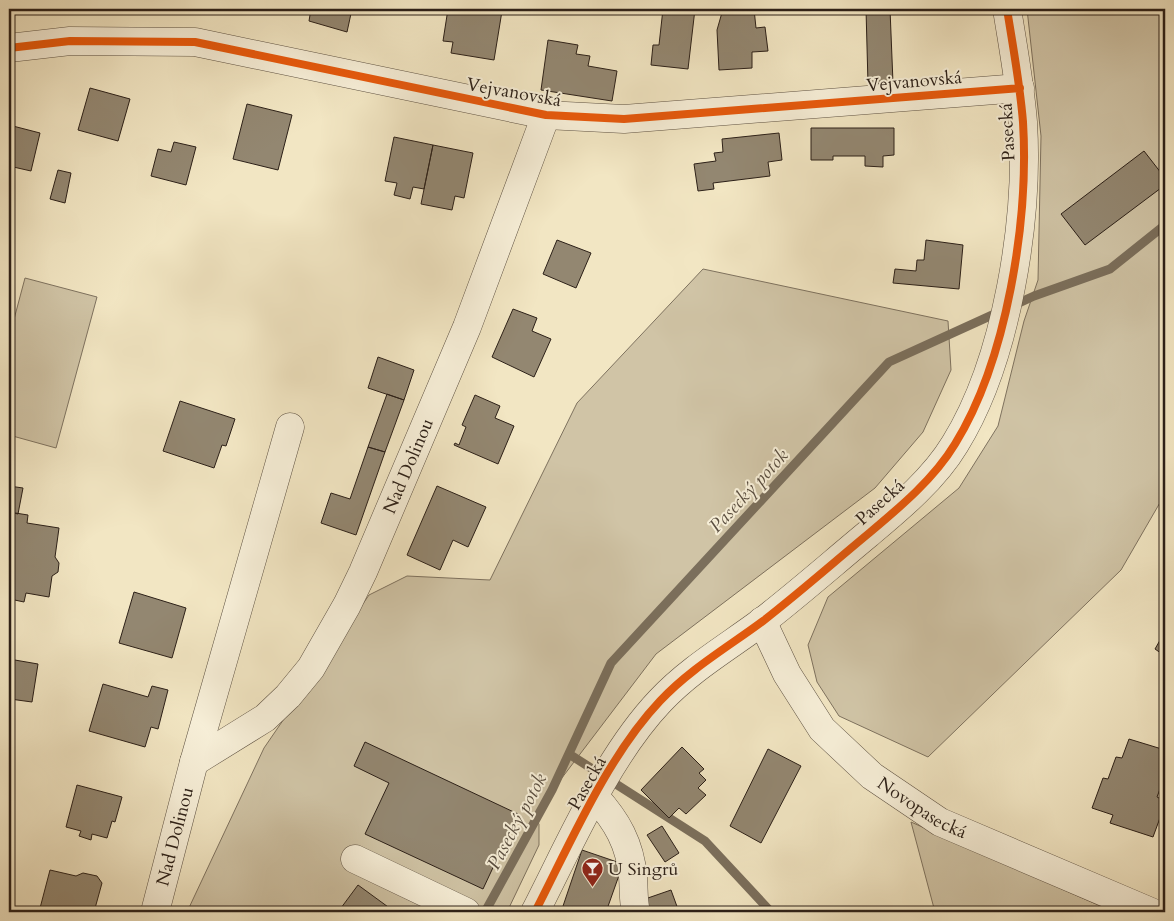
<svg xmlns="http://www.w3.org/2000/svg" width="1174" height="921" viewBox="0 0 1174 921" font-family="Cardo,serif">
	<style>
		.green { fill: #d0c4a6; stroke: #7e725f }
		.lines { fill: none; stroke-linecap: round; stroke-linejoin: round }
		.stream { stroke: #7b6f5c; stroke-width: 9 }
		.building { fill: #938771; stroke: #2c2018 }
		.minor-casing { stroke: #5e5243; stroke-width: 29 }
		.minor { stroke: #f7efd8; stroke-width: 28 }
		.cycleway-casing { stroke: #f7efd8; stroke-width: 11 }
		.cycleway { stroke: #e8590c; stroke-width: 8 }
		.labels { text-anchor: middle; stroke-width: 4; stroke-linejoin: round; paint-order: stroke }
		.street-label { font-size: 18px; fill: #2c2018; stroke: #f7efd8 }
		.poi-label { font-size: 18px; fill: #2c2018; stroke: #f7efd8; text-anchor: start }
		.water-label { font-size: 19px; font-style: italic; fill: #5a4e40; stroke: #f7efd8 }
	</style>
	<rect width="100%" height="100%" fill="#f2e6c3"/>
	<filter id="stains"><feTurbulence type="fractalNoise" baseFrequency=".004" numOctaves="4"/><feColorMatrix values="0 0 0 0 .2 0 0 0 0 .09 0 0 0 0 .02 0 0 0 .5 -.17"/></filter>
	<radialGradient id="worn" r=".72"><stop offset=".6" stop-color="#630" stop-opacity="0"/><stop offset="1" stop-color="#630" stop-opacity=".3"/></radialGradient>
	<path class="green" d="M 1027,9 L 1165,9 L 1165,494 L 1121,570 L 928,757 L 839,716 L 817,682 L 808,645 L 828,597 L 959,488 L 998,426 L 1024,321 L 1038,280 L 1041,136 Z
		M 703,269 L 948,321 L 951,370 L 923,432 L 875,488 L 656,654 L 533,816 L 539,824 L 539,845 L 507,912 L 187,912 L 264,748 L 369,595 L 407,576 L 490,580 L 577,403 Z
		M 25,278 L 97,297 L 56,448 L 9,435 L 9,338 Z
		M 911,822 L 1114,912 L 935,912 Z"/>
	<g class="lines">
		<path class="stream" d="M 569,754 L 705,841 L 771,912
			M 485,912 L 552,790 L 611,663 L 889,362 L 1034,296 L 1110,269 L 1165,225"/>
	</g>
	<path class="building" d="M 311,9 L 352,9 L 347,32 L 309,21 Z
		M 448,9 L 502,11 L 494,60 L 451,53 L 453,42 L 443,41 Z
		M 663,9 L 695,9 L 688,69 L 651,65 L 653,45 L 659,45 Z
		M 723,9 L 754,9 L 756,28 L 765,27 L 768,51 L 752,52 L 752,68 L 719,70 L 717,30 Z
		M 866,9 L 890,9 L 893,83 L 868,84 Z
		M 548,40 L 578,45 L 576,54 L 590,56 L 588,66 L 617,71 L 612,101 L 541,90 Z
		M 90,88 L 130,99 L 118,141 L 78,130 Z
		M 247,104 L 292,115 L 278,170 L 233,159 Z
		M 9,125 L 40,133 L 31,171 L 9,166 Z
		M 811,128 L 894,128 L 894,155 L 883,156 L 883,167 L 865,166 L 865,156 L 833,156 L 833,160 L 811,160 Z
		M 779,133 L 782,160 L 768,162 L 770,176 L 713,183 L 714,189 L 698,191 L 694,164 L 716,161 L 714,153 L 723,152 L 722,139 Z
		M 394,137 L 433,145 L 424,189 L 413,187 L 410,199 L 394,195 L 397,183 L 385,181 Z
		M 174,142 L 196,147 L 186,185 L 151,176 L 158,149 L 171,152 Z
		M 433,145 L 473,153 L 464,198 L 455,196 L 452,210 L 421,204 Z
		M 1144,151 L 1165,178 L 1165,185 L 1085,245 L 1061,214 Z
		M 58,170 L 71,173 L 65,203 L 50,199 Z
		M 557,240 L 591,253 L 576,288 L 543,274 Z
		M 926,240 L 963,245 L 959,289 L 893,283 L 895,269 L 916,271 L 917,260 L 924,260 Z
		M 513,309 L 537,318 L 532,331 L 551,339 L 534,377 L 492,357 Z
		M 378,357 L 414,370 L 404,400 L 368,388 Z
		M 387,394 L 404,400 L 385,452 L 368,447 Z
		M 475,395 L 500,406 L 495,418 L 514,426 L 498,464 L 454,445 L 455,443 L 459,445 L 466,427 L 462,425 Z
		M 180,401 L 235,419 L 226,446 L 222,445 L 214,468 L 163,451 Z
		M 368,447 L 385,452 L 356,535 L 321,523 L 331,493 L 350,499 Z
		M 9,486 L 23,488 L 18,514 L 9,512 Z
		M 437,486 L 486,507 L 468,547 L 453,540 L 440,570 L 407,555 Z
		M 9,512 L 28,515 L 27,523 L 59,528 L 55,557 L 59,563 L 58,572 L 52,576 L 49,597 L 26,593 L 24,602 L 10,599 Z
		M 134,592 L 186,608 L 172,658 L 119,643 Z
		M 1165,622 L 1165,656 L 1155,649 L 1163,635 L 1162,628 Z
		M 9,659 L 38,664 L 32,702 L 10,699 Z
		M 103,684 L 148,697 L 152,686 L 168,690 L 158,729 L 151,727 L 145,747 L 89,731 Z
		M 9,728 L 14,729 L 11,746 L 9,745 Z
		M 1129,739 L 1165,750 L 1165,776 L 1157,797 L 1161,799 L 1164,807 L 1153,837 L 1110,823 L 1113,815 L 1092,808 L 1103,778 L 1108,779 L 1116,757 L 1122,758 Z
		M 365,742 L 518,814 L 483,889 L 365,834 L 389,783 L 354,766 Z
		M 682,747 L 704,769 L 699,773 L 706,780 L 698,788 L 706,795 L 686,814 L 679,808 L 669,818 L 641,790 Z
		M 768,749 L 801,766 L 761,843 L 730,826 Z
		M 77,785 L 122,797 L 115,822 L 112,821 L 107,838 L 92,834 L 91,840 L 79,836 L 81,831 L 66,827 Z
		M 662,826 L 679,853 L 665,862 L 647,835 Z
		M 582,850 L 623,864 L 606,912 L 561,912 Z
		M 50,870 L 76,876 L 83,873 L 97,876 L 102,883 L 94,912 L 39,912 Z
		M 358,885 L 395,912 L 338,912 Z
		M 671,890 L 679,912 L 650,912 L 645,899 Z"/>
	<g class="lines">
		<defs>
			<g id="minor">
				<path d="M 9,48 L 70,41 L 195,42 L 546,115 L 624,119 L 1020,88"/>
				<path id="s1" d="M 762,621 L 787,674 L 822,729 L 872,776 L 940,822 L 1151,912"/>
				<path d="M 194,762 L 290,427"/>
				<path d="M 595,797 C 617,821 630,844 633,877 C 634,889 633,901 636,912"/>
				<path d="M 355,859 L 466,912"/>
				<path id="s2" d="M 155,912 L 194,762 L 265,718 L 288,696 L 311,668 L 347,605 L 363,572 L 467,327 L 546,115"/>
				<path d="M 535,912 C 570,844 607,757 660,701 C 690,669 728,647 763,621 C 799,593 833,563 868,534 C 899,508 934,479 955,444 C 1007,360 1029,220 1023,122 C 1020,84 1013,47 1007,9"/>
			</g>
		</defs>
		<use href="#minor" class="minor-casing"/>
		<use href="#minor" class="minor"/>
		<defs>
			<path id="cycleway" d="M 9,48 L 70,41 L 195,42 L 546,115 L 624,119 L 1020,88
				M 535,912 C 570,844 607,757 660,701 C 690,669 728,647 763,621 C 799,593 833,563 868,534 C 899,508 934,479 955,444 C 1007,360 1029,220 1023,122 C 1020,84 1013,47 1007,9"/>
		</defs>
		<use href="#cycleway" class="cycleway-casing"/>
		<use href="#cycleway" class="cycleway"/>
	</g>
	<defs>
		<symbol id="bar-pin" viewBox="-11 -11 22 30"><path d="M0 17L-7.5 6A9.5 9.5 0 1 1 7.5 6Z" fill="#8f2418" stroke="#f7efd8"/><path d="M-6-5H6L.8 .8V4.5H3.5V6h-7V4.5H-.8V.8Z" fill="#fff"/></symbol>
	</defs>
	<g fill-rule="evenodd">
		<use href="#bar-pin" x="580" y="856" width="25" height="34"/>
	</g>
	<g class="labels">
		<g class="street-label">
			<text transform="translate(914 81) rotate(-5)" y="6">Vejvanovská</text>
			<text transform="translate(514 92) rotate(10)" y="6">Vejvanovská</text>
			<text transform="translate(1007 132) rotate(-93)" y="6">Pasecká</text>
			<text dy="6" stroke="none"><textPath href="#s2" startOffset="531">Nad Dolinou</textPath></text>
			<text transform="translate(880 502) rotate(-42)" y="6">Pasecká</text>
			<text transform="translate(587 783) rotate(-60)" y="6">Pasecká</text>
			<text dy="6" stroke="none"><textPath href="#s1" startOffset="252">Novopasecká</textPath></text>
			<text dy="6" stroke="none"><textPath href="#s2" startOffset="78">Nad Dolinou</textPath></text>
		</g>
		<g class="poi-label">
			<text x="608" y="875">U Singrů</text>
		</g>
		<g class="water-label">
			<text transform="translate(748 490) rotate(-47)" y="7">Pasecký potok</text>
			<text transform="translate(516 821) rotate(-62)" y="7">Pasecký potok</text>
		</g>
	</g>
	<rect width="1174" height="921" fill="none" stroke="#f2e6c3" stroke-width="30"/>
	<rect x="10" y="10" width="1154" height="901" fill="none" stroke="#2c2018" stroke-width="2.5"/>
	<rect x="15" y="15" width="1144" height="891" fill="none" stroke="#2c2018"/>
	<rect width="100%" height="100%" filter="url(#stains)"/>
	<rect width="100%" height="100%" fill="url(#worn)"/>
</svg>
